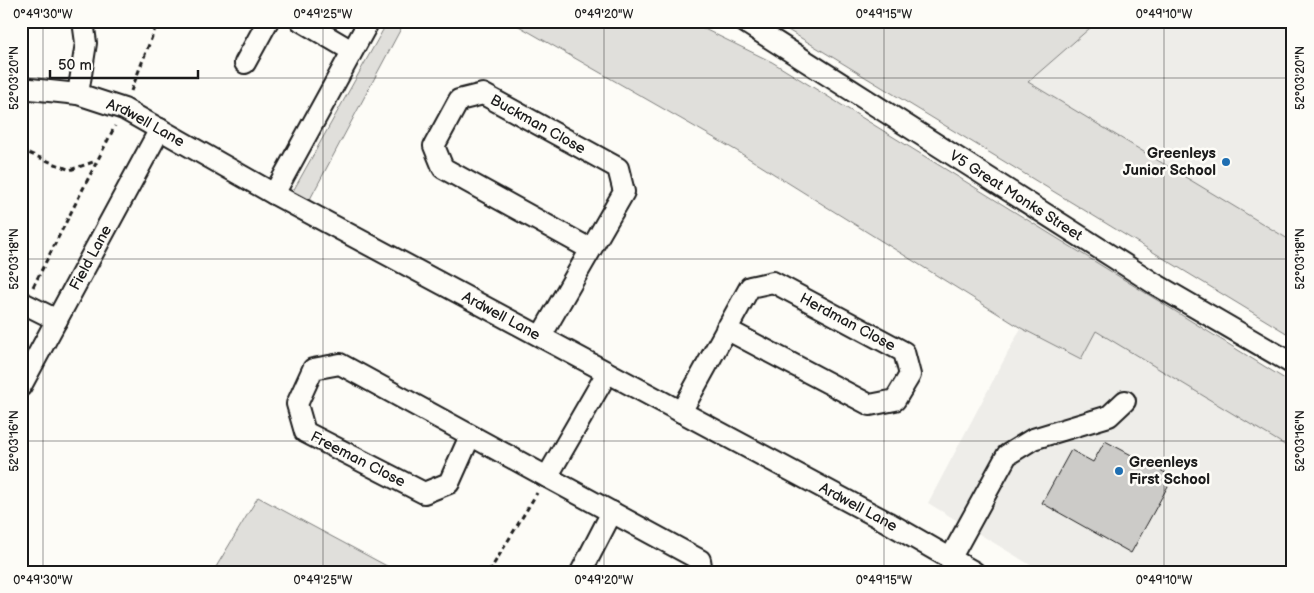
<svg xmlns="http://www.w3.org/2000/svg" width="1314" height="593" viewBox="0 0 1314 593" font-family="'Balsamiq Sans',sans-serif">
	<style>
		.built { fill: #eeede9 }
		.green { fill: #e0dfdb; stroke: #7e7e7c }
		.building { fill: #cccbc8; stroke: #1c1c1c }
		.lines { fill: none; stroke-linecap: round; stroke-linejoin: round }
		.minor-casing { stroke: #1c1c1c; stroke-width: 24 }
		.path { stroke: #1c1c1c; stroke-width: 3; stroke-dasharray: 5 4; stroke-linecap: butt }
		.minor { stroke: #fdfcf7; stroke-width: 20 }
		.ticks { fill: none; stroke: #1c1c1c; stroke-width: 1; stroke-opacity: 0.45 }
		.poi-dot { fill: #1f6fb2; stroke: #fdfcf7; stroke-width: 2 }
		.labels { text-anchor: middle; stroke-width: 5; stroke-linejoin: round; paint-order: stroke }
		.street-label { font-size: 15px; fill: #1c1c1c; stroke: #fdfcf7 }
		.poi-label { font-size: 15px; font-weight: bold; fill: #1c1c1c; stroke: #fdfcf7; text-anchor: end }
		.neatline { fill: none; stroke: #1c1c1c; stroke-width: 2 }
		.ticks-label { font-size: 12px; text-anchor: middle; fill: #1c1c1c }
	</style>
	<rect width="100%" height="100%" fill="#fdfcf7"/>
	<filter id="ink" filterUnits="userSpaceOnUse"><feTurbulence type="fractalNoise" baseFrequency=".02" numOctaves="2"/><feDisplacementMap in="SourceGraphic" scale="10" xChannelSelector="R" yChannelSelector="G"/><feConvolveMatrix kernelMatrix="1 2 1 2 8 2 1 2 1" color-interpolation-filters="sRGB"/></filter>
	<g filter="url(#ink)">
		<path class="built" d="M 1098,21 L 1293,21 L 1293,242 L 1027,82 Z
			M 1021,328 L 1080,359 L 1096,330 L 1293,450 L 1293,572 L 1042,572 L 928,503 Z"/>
		<path class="green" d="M 388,21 L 405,21 L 309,201 L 292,193 Z
			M 510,21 L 688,21 L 772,62 L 1293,384 L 1293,450 L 1096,331 L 1081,359 L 1021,328 L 737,151 Z
			M 773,21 L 1098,21 L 1028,82 L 1293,242 L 1293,337 Z
			M 258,497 L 398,572 L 213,572 Z"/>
		<path class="building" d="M 1105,441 L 1173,477 L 1131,553 L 1042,503 L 1071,450 L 1093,462 Z"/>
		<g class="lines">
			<defs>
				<g id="minor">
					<path d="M 301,21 L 352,51"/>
					<path id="s1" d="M 743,21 L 1155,284 L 1293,364"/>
					<path d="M 245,63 L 268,21"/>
					<path id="s2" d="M 21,88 L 78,94 L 124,109 L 274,194 L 887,522 L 974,572"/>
					<path d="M 78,94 L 86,43 L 83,21"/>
					<path d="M 274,194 L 369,21"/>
					<path d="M 21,302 L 57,320"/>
					<path d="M 541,336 L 624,192 L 618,168 L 483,94 L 459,100 L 434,146 L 443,168 L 590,249"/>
					<path id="s3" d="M 21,386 L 160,129"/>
					<path id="s4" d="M 681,412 L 750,287 L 773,282 L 904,352 L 910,375 L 895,400 L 870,405 L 726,329"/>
					<path d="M 470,436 L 449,483 L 424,493 L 305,432 L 297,404 L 313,369 L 340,364 L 547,477 L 607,373"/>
					<path d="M 547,477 L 700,560 L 702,572"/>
					<path d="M 950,559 L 1007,455 L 1033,439 L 1109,416 L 1125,401"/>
					<path d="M 581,572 L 612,512"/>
				</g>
			</defs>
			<use href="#minor" class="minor-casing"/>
			<path class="path" d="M 131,91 L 158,21
				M 21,150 L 70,170 L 96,161
				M 33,287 L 115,126
				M 489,572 L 537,493"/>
			<use href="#minor" class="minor"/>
		</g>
	</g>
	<path class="ticks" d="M 43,21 L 43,572M 323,21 L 323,572M 604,21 L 604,572M 884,21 L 884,572M 1164,21 L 1164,572M 21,78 L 1293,78M 21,259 L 1293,259M 21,441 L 1293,441"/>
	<g class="poi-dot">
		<circle cx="1226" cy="162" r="5"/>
		<circle cx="1119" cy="471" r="5"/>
	</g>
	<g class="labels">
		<g class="street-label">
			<text dy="5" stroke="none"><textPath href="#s2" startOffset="131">Ardwell Lane</textPath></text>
			<text transform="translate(538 124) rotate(29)" y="5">Buckman Close</text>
			<text dy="5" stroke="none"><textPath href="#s1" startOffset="324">V5 Great Monks Street</textPath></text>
			<text dy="5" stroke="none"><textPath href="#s3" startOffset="146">Field Lane</textPath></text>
			<text dy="5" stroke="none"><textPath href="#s2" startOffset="536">Ardwell Lane</textPath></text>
			<text dy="5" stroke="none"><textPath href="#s4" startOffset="251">Herdman Close</textPath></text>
			<text transform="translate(358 459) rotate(27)" y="5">Freeman Close</text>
			<text dy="5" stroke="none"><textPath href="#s2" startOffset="941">Ardwell Lane</textPath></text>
		</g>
		<g class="poi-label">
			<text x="1216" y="158">Greenleys<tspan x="1216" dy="17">Junior School</tspan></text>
			<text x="1129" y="467" text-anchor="start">Greenleys<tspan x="1129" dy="17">First School</tspan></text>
		</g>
	</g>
	<rect width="1314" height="593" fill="none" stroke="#fdfcf7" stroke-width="55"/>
	<path d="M50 70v8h148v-8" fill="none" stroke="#1c1c1c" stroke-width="2.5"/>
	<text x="58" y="70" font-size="15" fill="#1c1c1c" stroke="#fdfcf7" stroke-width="4" paint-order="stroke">50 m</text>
	<rect x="28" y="28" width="1258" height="538" class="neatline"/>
	<g class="ticks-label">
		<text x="43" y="18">0°49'30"W</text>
		<text x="323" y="18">0°49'25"W</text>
		<text x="604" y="18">0°49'20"W</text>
		<text x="884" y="18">0°49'15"W</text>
		<text x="1164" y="18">0°49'10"W</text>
		<text transform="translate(14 78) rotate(-90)" y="4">52°03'20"N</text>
		<text transform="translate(1300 78) rotate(-90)" y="4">52°03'20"N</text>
		<text transform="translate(14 259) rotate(-90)" y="4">52°03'18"N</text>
		<text transform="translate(1300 259) rotate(-90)" y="4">52°03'18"N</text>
		<text transform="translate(14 441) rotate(-90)" y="4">52°03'16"N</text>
		<text transform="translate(1300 441) rotate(-90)" y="4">52°03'16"N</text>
		<text x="43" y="584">0°49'30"W</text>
		<text x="323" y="584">0°49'25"W</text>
		<text x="604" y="584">0°49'20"W</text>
		<text x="884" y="584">0°49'15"W</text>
		<text x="1164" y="584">0°49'10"W</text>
	</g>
</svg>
